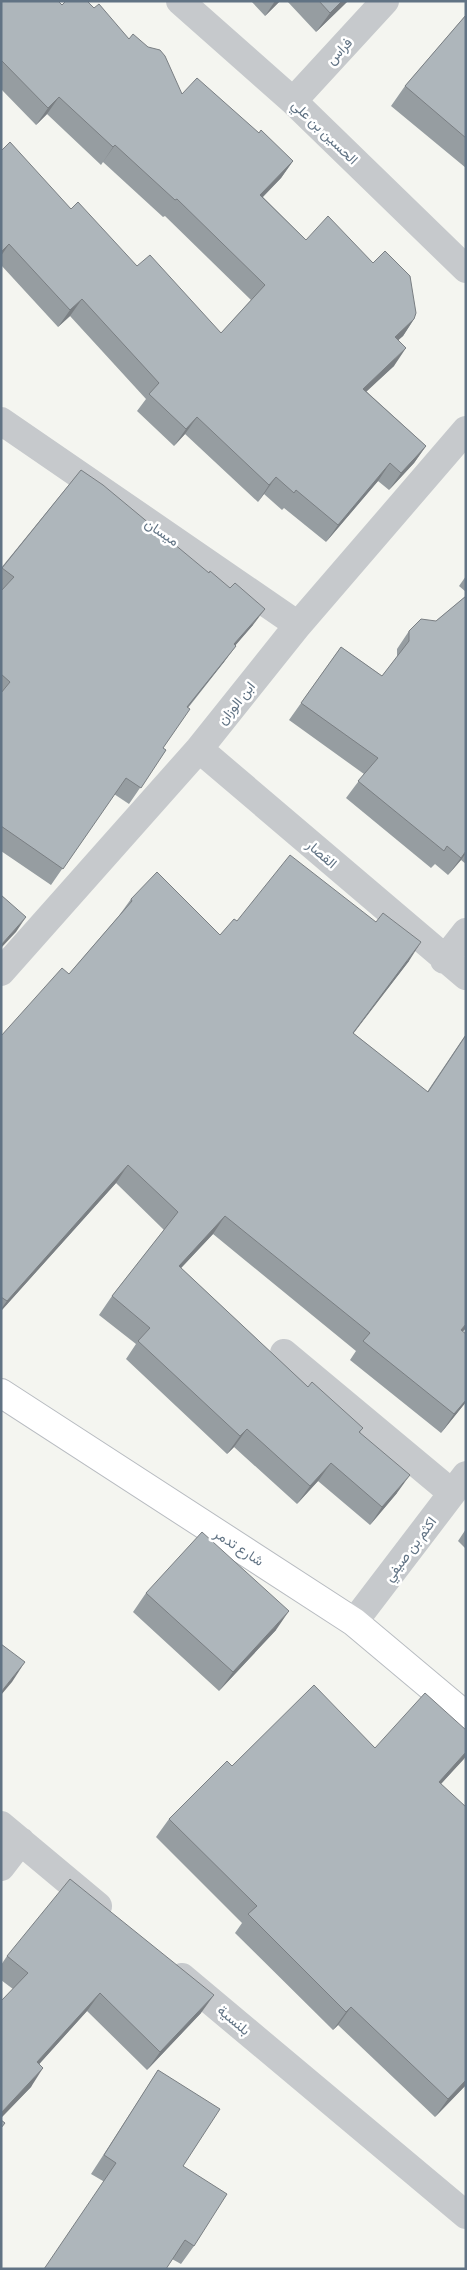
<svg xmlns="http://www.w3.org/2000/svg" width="467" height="2270" viewBox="0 0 467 2270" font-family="'Exo 2',Vazirmatn,sans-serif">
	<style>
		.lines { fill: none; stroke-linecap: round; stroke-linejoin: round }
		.secondary-casing { stroke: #b8bcc1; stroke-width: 30 }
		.street { stroke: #c6c9cc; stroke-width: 28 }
		.secondary { stroke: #fff; stroke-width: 28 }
		.wall { fill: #969da1 }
		.shaded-wall { fill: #7a7f83 }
		.building { fill: #aeb6bb; stroke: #7a7f83 }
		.labels { text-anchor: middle; stroke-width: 5; stroke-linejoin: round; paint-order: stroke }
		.street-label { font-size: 14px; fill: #617384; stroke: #fff }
	</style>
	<rect width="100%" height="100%" fill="#f4f5f0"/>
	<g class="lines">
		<defs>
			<path id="secondary" d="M 1,1393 L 354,1622 L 466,1716"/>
		</defs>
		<use href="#secondary" class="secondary-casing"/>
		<path class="street" d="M 180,1 L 293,101 L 466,269
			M 293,101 L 385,1
			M 1,421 L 298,625
			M 199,749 L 466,976
			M 444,960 L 466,932
			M 1,972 L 199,749 L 298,625 L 466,430
			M 284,1353 L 452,1493
			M 354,1622 L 466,1475
			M 1,1825 L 98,1906
			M 1,1867 L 21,1841
			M 182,1977 L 466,2215"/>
		<use href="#secondary" class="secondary"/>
	</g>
	<path class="wall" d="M 1,1 L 62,5 L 94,8 L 129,39 L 182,94 L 259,133 L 293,161 L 281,178 L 263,197 L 306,240 L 414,319 L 403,336 L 398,340 L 394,366 L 366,391 L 426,446 L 414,463 L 389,490 L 378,481 L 326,542 L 284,508 L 282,510 L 264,494 L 258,502 L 185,434 L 174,446 L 137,411 L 146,399 L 70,316 L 58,327 L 1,265 L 1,151 L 71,209 L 137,266 L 221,333 L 251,300 L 165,216 L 163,217 L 103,162 L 101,165 L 47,114 L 36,125 L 1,89 Z
		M 251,1 L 280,1 L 265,16 Z
		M 287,1 L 348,1 L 316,32 Z
		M 466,15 L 466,168 L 391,106 L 405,86 Z
		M 81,470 L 253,625 L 235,645 L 224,662 L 188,708 L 163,748 L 166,750 L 129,804 L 114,794 L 51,885 L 1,851 L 1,568 Z
		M 466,576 L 466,592 L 459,586 Z
		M 466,596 L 466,864 L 461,860 L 448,875 L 435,864 L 431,868 L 346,798 L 364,774 L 289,720 L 341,647 L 382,676 L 397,657 L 397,649 L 409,631 L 436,621 Z
		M 131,899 L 220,935 L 237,921 L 409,961 L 353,1033 L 427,1092 L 466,1034 L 466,1328 L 463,1331 L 466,1402 L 441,1433 L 350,1360 L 356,1351 L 213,1234 L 181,1268 L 308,1387 L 363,1428 L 360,1432 L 397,1493 L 370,1525 L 318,1481 L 297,1504 L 234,1447 L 227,1454 L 126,1359 L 136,1344 L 99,1315 L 112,1296 L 164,1230 L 116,1183 L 1,1311 L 1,1036 L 69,974 L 118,917 Z
		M 466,1529 L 466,1549 L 458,1541 Z
		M 146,1593 L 276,1630 L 219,1691 L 133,1612 Z
		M 466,1730 L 466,1756 L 441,1784 L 466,2085 L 435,2117 L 338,2025 L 333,2030 L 235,1933 L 242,1923 L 156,1837 L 169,1819 L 232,1766 L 375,1748 Z
		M 7,1956 L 201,2013 L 147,2070 L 87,2011 L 39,2064 L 31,2087 L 1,2118 L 1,2001 L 13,1989 L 1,1980 L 1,1965 Z
		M 158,2070 L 183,2166 L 194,2246 L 181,2264 L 172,2259 L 103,2181 L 91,2174 L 146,2089 Z"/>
	<path class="shaded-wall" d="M 275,1 L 280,1 L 265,16 Z
		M 342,1 L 348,1 L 316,32 L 330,13 Z
		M 59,97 L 47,114 L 36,125 L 48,108 Z
		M 115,145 L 103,162 L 101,165 L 113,147 Z
		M 293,161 L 281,178 L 248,212 L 260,195 Z
		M 9,244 L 1,256 L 2,251 Z
		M 82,299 L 70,316 L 58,327 L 70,310 Z
		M 414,319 L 403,336 L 383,354 L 395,337 Z
		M 406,348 L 394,366 L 351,406 L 363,389 Z
		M 197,417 L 185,434 L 174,446 L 186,429 Z
		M 426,446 L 414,463 L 389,490 L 401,473 Z
		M 390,463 L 378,481 L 326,542 L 338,525 Z
		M 276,477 L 264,494 L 258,502 L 269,485 Z
		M 265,609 L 253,625 L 222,661 L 234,644 Z
		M 236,646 L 224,662 L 175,723 L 187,707 Z
		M 466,851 L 466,853 L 461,860 L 448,875 Z
		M 26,917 L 16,932 L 1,948 L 1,945 Z
		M 421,942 L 409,961 L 340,1051 L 353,1033 Z
		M 128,1165 L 116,1183 L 1,1311 L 1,1309 L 7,1301 Z
		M 225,1216 L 213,1234 L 166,1284 L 179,1266 Z
		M 466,1324 L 466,1328 L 448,1348 L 461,1330 Z
		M 466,1400 L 466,1402 L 441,1433 L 454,1414 Z
		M 247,1429 L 234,1447 L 227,1454 L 240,1436 Z
		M 331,1463 L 318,1481 L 297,1504 L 310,1486 Z
		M 410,1475 L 397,1493 L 370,1525 L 382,1507 Z
		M 289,1611 L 276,1630 L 219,1691 L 233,1672 Z
		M 25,1662 L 12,1682 L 1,1695 L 1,1692 Z
		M 466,1752 L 466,1756 L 464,1759 L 426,1800 L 439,1782 Z
		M 100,1993 L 87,2011 L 24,2081 L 37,2062 Z
		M 214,1995 L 201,2013 L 147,2070 L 160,2052 Z
		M 351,2007 L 338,2025 L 333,2030 L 346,2012 Z
		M 43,2068 L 31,2087 L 1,2118 L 1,2113 Z
		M 466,2080 L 466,2085 L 435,2117 L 448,2099 Z"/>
	<path class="building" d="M 1,1 L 58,1 L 62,5 L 66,1 L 87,1 L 94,8 L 99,4 L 129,39 L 133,34 L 148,47 L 160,50 L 165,56 L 182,94 L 197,78 L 259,133 L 261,130 L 293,161 L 260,195 L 306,240 L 328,216 L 373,263 L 385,251 L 410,276 L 416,313 L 414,319 L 395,337 L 406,348 L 363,389 L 426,446 L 401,473 L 390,463 L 338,525 L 296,490 L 294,493 L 276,477 L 269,485 L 197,417 L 186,429 L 149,394 L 159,383 L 82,299 L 70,310 L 9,244 L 2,251 L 1,250 L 1,151 L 10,142 L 71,209 L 78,202 L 137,266 L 150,255 L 221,333 L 265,285 L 177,199 L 175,200 L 115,145 L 113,147 L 59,97 L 48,108 L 1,60 Z
		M 319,1 L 342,1 L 330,13 Z
		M 466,15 L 466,138 L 405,86 Z
		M 81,470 L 103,485 L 209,573 L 210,571 L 230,588 L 235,583 L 265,609 L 234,644 L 236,646 L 187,707 L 190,709 L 163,748 L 166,750 L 141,788 L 126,778 L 63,869 L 1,826 L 1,693 L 10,682 L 1,674 L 1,591 L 14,577 L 2,568 Z
		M 466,596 L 466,851 L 461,858 L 447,846 L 444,851 L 358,781 L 378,758 L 301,703 L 341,647 L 382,676 L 409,641 L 409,631 L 421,619 L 436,621 Z
		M 290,855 L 376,922 L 383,913 L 421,942 L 353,1033 L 428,1092 L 466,1035 L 466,1324 L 461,1330 L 466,1334 L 466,1400 L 454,1414 L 363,1341 L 370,1333 L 225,1216 L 179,1266 L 308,1387 L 312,1382 L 363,1428 L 359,1432 L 410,1475 L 382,1507 L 331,1463 L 310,1486 L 247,1429 L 240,1436 L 138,1341 L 150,1328 L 112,1296 L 178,1212 L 128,1165 L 7,1301 L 1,1297 L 1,1036 L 62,968 L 69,974 L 132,901 L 131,899 L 157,872 L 220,935 L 234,919 L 237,921 Z
		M 1,895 L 26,917 L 1,945 Z
		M 202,1532 L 289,1611 L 233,1672 L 146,1593 Z
		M 1,1644 L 25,1662 L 1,1692 Z
		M 314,1685 L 375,1748 L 425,1693 L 466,1730 L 466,1752 L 439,1782 L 466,1807 L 466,2080 L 448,2099 L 351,2007 L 346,2012 L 248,1914 L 257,1906 L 169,1819 L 227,1761 L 232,1766 Z
		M 70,1879 L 214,1995 L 160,2052 L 100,1993 L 37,2062 L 43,2068 L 1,2113 L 1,2001 L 28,1973 L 7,1956 Z
		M 158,2070 L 220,2109 L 183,2166 L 227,2194 L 194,2246 L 185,2240 L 166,2269 L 44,2269 L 116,2163 L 104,2155 Z
		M 1,2120 L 5,2123 L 1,2128 Z"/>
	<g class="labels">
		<g class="street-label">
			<text transform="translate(339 51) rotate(-47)" y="5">فراس</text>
			<text transform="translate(325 132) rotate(44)" y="5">الحسين بن علي</text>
			<text transform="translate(162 532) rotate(34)" y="5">ميسان</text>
			<text transform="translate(236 703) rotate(-51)" y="5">ابن الوزان</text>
			<text transform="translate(322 854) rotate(41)" y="5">القصار</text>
			<text transform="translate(239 1547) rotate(33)" y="5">شارع تدمر</text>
			<text transform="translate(410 1549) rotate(-53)" y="5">اكثم بن صيفي</text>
			<text transform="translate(234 2020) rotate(40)" y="5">بلنسية</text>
		</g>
	</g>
	<rect width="467" height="2270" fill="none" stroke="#617384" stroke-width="5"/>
</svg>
